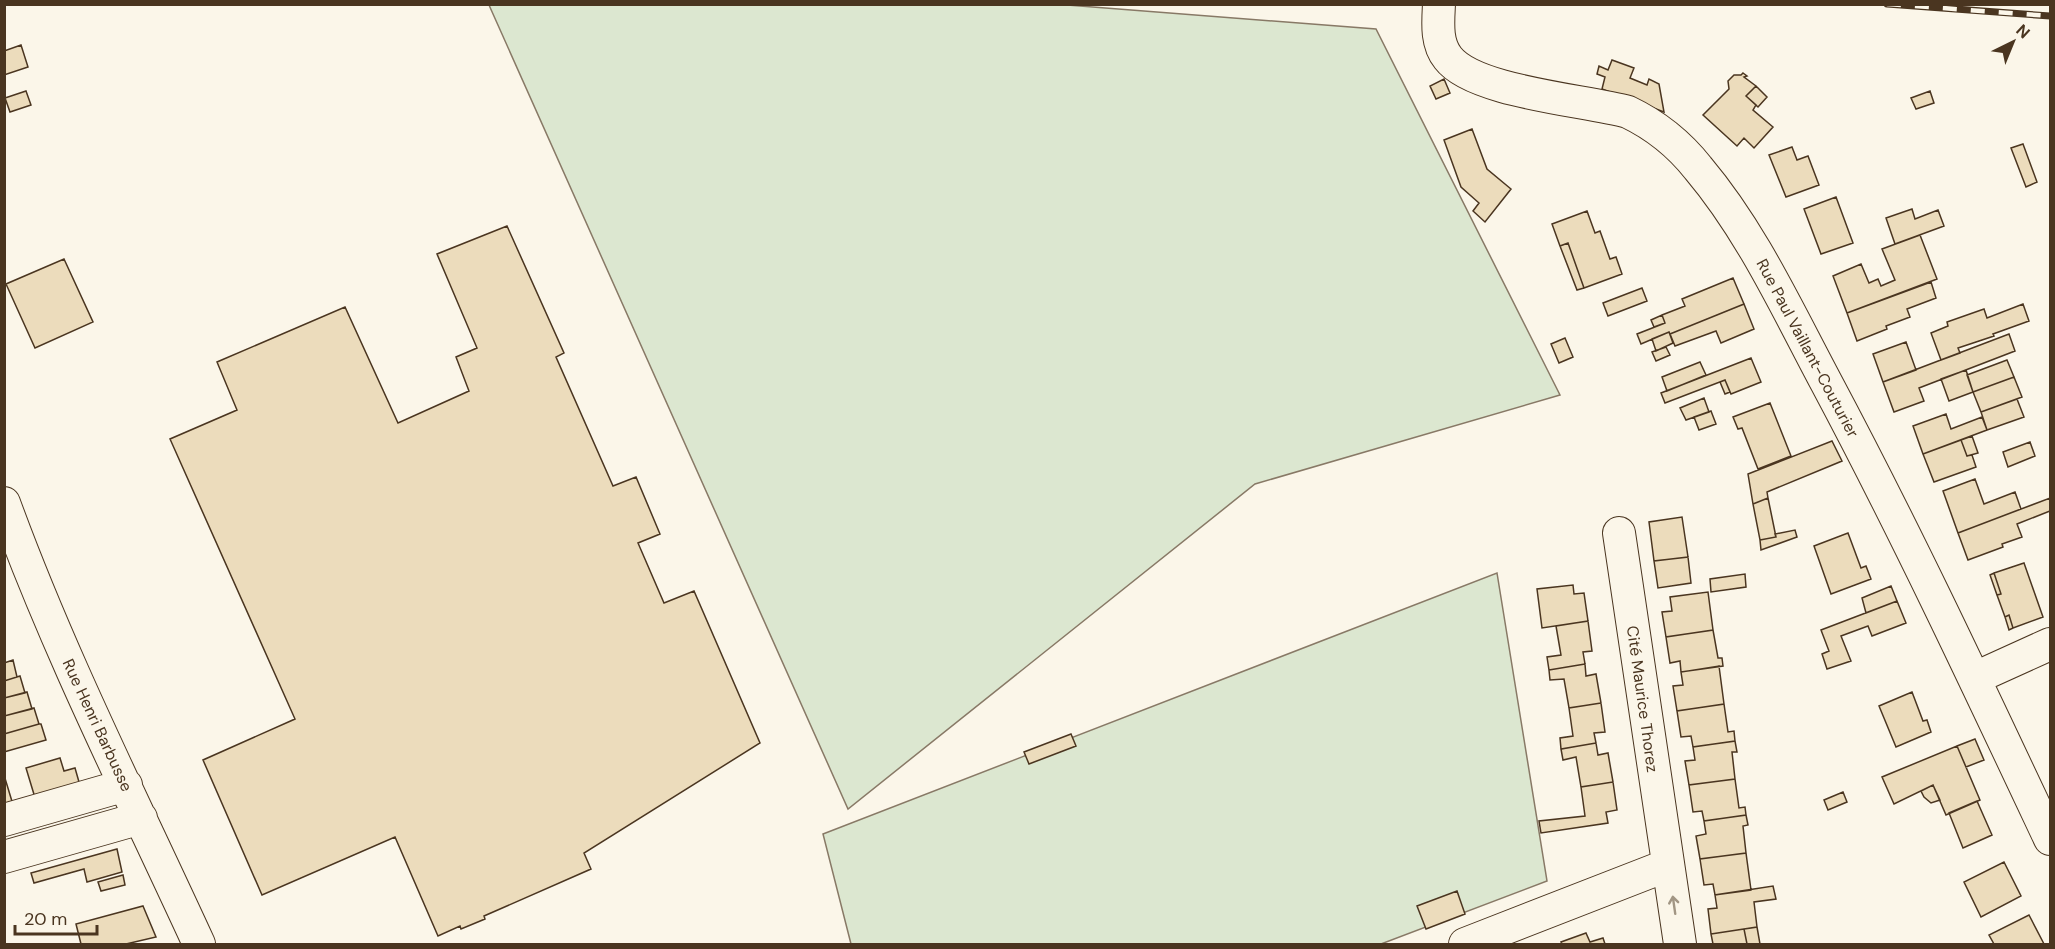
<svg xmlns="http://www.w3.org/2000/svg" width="2055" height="949" viewBox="0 0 2055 949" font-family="'DM Sans',sans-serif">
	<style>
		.green { fill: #dce7d0; stroke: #887966; stroke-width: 1.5 }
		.building { fill: #ecdcbc; stroke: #4a3520; stroke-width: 1.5 }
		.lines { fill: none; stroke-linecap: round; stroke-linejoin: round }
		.minor-casing { stroke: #4a3520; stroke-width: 34 }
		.minor { stroke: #fbf6e9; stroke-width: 32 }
		.rail-casing { stroke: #4a3520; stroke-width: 7 }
		.rail { stroke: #fbf6e9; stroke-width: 4.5; stroke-dasharray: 14; stroke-linecap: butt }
		.oneway { stroke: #a29684 }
		.labels { text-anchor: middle; stroke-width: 4.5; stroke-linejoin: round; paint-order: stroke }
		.street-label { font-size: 16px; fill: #4a3520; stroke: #fbf6e9 }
	</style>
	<rect width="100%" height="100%" fill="#fbf6e9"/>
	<path class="green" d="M 1067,5 L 1376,29 L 1560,395 L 1255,484 L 848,809 L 489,5 Z
		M 1497,573 L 1547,881 L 1381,944 L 851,944 L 823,834 Z"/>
	<path class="building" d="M 21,45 L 28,67 L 4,75 L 4,51 Z
		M 1612,60 L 1634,68 L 1630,78 L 1647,85 L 1649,79 L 1659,84 L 1664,112 L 1602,89 L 1605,77 L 1597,74 L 1599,66 L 1608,70 Z
		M 1743,73 L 1747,76 L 1744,77 L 1756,86 L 1746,96 L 1756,105 L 1753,110 L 1773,127 L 1754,148 L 1744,138 L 1737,146 L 1703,115 L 1729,89 L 1728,81 L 1734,75 L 1741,75 Z
		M 1444,79 L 1450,93 L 1436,99 L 1430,86 Z
		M 1756,86 L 1767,97 L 1758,107 L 1746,96 Z
		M 26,91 L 31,105 L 10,112 L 5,98 Z
		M 1930,91 L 1934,103 L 1916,109 L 1911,98 Z
		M 1472,129 L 1487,169 L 1511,189 L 1485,222 L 1473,211 L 1479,203 L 1461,187 L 1444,140 Z
		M 2023,144 L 2037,182 L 2026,187 L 2011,148 Z
		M 1792,147 L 1797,160 L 1808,156 L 1819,185 L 1786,197 L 1769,155 Z
		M 1836,197 L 1853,243 L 1821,254 L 1804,209 Z
		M 1912,209 L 1915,219 L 1938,210 L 1944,226 L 1895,244 L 1886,218 Z
		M 1587,211 L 1595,233 L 1600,231 L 1610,259 L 1616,257 L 1622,274 L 1584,288 L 1568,243 L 1560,246 L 1552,224 Z
		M 507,226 L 564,353 L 556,357 L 613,486 L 636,477 L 660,534 L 638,543 L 664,603 L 694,591 L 760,743 L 584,853 L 591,869 L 484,916 L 485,919 L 461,929 L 460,926 L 438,936 L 395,837 L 262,895 L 203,760 L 295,719 L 170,439 L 237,410 L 217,362 L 345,307 L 398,423 L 469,391 L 456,357 L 477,348 L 437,254 Z
		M 1920,235 L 1937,279 L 1847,313 L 1833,276 L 1861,264 L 1869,283 L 1878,279 L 1881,286 L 1895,280 L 1882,249 Z
		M 1568,243 L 1584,288 L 1577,290 L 1560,246 Z
		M 64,259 L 93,322 L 35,348 L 6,284 Z
		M 1733,278 L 1744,304 L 1670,334 L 1669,332 L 1641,344 L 1637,334 L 1665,323 L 1662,315 L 1685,306 L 1682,299 Z
		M 1931,282 L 1936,298 L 1907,309 L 1910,317 L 1886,326 L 1887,329 L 1857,341 L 1847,313 Z
		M 1642,288 L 1647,301 L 1608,316 L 1603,303 Z
		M 1744,304 L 1754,329 L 1721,343 L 1716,331 L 1675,346 L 1670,334 Z
		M 2023,304 L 2029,321 L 1993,334 L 1994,336 L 1958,348 L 1960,353 L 1941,360 L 1931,333 L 1948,326 L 1947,322 L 1984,309 L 1987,318 Z
		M 1662,315 L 1665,323 L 1654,327 L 1651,320 Z
		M 1669,332 L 1673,343 L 1656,351 L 1652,339 Z
		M 2009,334 L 2015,351 L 1919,388 L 1924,401 L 1894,412 L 1883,382 Z
		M 1565,338 L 1573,357 L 1559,363 L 1551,344 Z
		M 1906,342 L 1916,370 L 1883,382 L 1873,354 Z
		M 1666,347 L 1670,355 L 1656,361 L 1652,352 Z
		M 1751,358 L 1761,382 L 1731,394 L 1725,380 L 1665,403 L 1661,393 Z
		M 2007,360 L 2014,377 L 1973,392 L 1967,375 Z
		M 1700,362 L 1706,375 L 1667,391 L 1662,377 Z
		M 1966,370 L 1973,392 L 1949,401 L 1941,379 Z
		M 2014,377 L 2022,397 L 1981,412 L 1973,392 Z
		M 1725,380 L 1730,392 L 1725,394 L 1720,382 Z
		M 1704,398 L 1709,412 L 1686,420 L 1680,408 Z
		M 2017,399 L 2024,417 L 1987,430 L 1981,412 Z
		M 1770,403 L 1791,456 L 1758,469 L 1742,428 L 1738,429 L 1733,417 Z
		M 1711,411 L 1716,424 L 1699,430 L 1694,417 Z
		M 1946,414 L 1951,429 L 1982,417 L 1987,430 L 1923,454 L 1913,426 Z
		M 1972,436 L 1978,453 L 1967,456 L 1961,440 Z
		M 1961,440 L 1967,456 L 1972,455 L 1976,467 L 1934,482 L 1923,454 Z
		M 1832,441 L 1842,461 L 1767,492 L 1768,498 L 1753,504 L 1748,474 Z
		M 2030,442 L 2035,456 L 2008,467 L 2003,452 Z
		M 1975,479 L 1984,504 L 2015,492 L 2021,509 L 1958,533 L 1943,491 Z
		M 1768,498 L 1776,537 L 1760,540 L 1753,504 Z
		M 2050,498 L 2050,511 L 2017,524 L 2022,537 L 2002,544 L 2003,547 L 1968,560 L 1958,533 Z
		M 1682,517 L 1688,557 L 1654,561 L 1649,522 Z
		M 1795,530 L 1797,537 L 1761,550 L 1760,540 L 1776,537 L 1775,534 Z
		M 1848,533 L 1861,568 L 1866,566 L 1871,579 L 1831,594 L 1814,546 Z
		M 1688,557 L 1691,583 L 1658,588 L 1654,561 Z
		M 2024,563 L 2043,617 L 2013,628 L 2009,615 L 2005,617 L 1997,595 L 2001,594 L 1994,573 Z
		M 1994,573 L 2001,594 L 1997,595 L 1990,575 Z
		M 1745,574 L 1746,587 L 1711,592 L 1710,579 Z
		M 1573,585 L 1574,594 L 1584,593 L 1588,621 L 1542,628 L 1537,589 Z
		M 1891,586 L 1897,601 L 1866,613 L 1862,598 Z
		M 1708,592 L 1713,630 L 1666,637 L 1662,612 L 1672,611 L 1670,597 Z
		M 1897,601 L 1906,623 L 1872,636 L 1868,626 L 1841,636 L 1851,661 L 1827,669 L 1822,654 L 1829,651 L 1821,630 Z
		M 2009,615 L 2013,628 L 2009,630 L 2005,617 Z
		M 1588,621 L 1592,651 L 1583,652 L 1585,664 L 1549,670 L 1547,657 L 1561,655 L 1556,626 Z
		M 1713,630 L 1718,658 L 1722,658 L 1723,666 L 1681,672 L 1680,661 L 1670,663 L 1666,637 Z
		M 13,660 L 17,677 L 4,681 L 4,663 Z
		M 1585,664 L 1586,676 L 1596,674 L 1601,703 L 1569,708 L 1564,679 L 1550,680 L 1549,670 Z
		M 1719,666 L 1724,704 L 1677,711 L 1673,686 L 1683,685 L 1681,672 Z
		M 20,676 L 25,693 L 4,698 L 4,681 Z
		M 27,692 L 32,709 L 4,716 L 4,698 Z
		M 1912,692 L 1923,721 L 1927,720 L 1931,732 L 1896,747 L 1879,706 Z
		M 1601,703 L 1605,732 L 1594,733 L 1596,743 L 1561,749 L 1560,738 L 1573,736 L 1569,708 Z
		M 1724,704 L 1728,732 L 1734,731 L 1735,741 L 1693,747 L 1691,736 L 1681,737 L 1677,711 Z
		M 34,708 L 39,724 L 4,734 L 4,716 Z
		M 39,724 L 41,724 L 46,740 L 4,752 L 4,734 Z
		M 1071,734 L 1076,746 L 1029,764 L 1024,752 Z
		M 1975,739 L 1984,760 L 1966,767 L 1957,746 Z
		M 1735,741 L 1737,752 L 1732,752 L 1735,779 L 1689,785 L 1685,761 L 1695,760 L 1693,747 Z
		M 1596,743 L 1598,755 L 1608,753 L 1613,782 L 1581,787 L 1576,757 L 1563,760 L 1561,749 Z
		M 1957,746 L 1980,800 L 1946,815 L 1933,785 L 1894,804 L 1882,777 Z
		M 60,758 L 64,771 L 75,768 L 81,789 L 36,801 L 26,768 Z
		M 4,775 L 14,808 L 4,810 Z
		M 1735,779 L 1739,808 L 1745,807 L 1746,815 L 1704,821 L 1702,811 L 1693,812 L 1689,785 Z
		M 1613,782 L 1617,810 L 1606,812 L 1608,823 L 1541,833 L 1539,821 L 1585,816 L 1581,787 Z
		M 1933,785 L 1940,800 L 1931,803 L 1924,797 L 1921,791 Z
		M 1843,792 L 1847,802 L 1828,810 L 1824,800 Z
		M 1977,801 L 1992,835 L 1963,848 L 1949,813 Z
		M 1746,815 L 1748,825 L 1743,826 L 1746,853 L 1700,859 L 1696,836 L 1706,834 L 1704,821 Z
		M 117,849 L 122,872 L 87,882 L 84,869 L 34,883 L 31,873 Z
		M 1746,853 L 1751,890 L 1715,895 L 1713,884 L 1704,885 L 1700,859 Z
		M 2004,862 L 2021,896 L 1981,917 L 1964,882 Z
		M 123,875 L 125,885 L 101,891 L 98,882 Z
		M 1773,886 L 1776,899 L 1754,902 L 1757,927 L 1711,934 L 1708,909 L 1717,908 L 1715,895 Z
		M 1457,891 L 1465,914 L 1426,929 L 1417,906 Z
		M 143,906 L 156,937 L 126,944 L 81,944 L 76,924 Z
		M 2029,915 L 2044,944 L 1994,944 L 1989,935 Z
		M 1757,927 L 1760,944 L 1747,944 L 1744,929 Z
		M 1744,929 L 1747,944 L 1713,944 L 1711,934 Z
		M 1586,933 L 1590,942 L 1603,938 L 1605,944 L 1562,944 L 1561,942 Z"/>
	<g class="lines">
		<defs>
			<path id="minor" d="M 1439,4 C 1438,23 1436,43 1448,58 C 1474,92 1584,100 1628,112 C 1655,125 1679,144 1698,168 C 1752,232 1787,309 1826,382 C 1906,532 1978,686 2050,839
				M 4,503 C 59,654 132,798 199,944
				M 1619,533 L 1680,944
				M 1975,678 L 2050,644
				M 4,820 L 126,785
				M 4,857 L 141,818
				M 1465,944 L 1668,865"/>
		</defs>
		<use href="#minor" class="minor-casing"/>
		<use href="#minor" class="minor"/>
		<defs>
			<path id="rail" d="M 1887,4 L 2050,16"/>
		</defs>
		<use href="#rail" class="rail-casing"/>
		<use href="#rail" class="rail"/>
	</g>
	<defs><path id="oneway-shaft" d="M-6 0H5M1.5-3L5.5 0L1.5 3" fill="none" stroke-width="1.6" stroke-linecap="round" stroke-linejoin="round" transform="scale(1.5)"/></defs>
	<use class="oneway" href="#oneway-shaft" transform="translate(1674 905) rotate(-98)"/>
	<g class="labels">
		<g class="street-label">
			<text transform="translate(1808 348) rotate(62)" y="6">Rue Paul Vaillant-Couturier</text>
			<text transform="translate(1643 699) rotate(82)" y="6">Cité Maurice Thorez</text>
			<text transform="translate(98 725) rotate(65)" y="6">Rue Henri Barbusse</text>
		</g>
	</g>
	<rect width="2055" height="949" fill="none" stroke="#4a3520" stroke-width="12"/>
	<g transform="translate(2013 42) rotate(43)" stroke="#fbf6e9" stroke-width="4.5" paint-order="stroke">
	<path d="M0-4.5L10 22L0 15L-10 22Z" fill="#4a3520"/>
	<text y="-9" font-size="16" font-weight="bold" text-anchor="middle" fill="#4a3520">N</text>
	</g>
	<path d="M15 925v9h82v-9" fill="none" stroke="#4a3520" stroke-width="3"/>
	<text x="24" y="925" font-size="18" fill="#4a3520" stroke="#fbf6e9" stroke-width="4.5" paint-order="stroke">20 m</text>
</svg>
